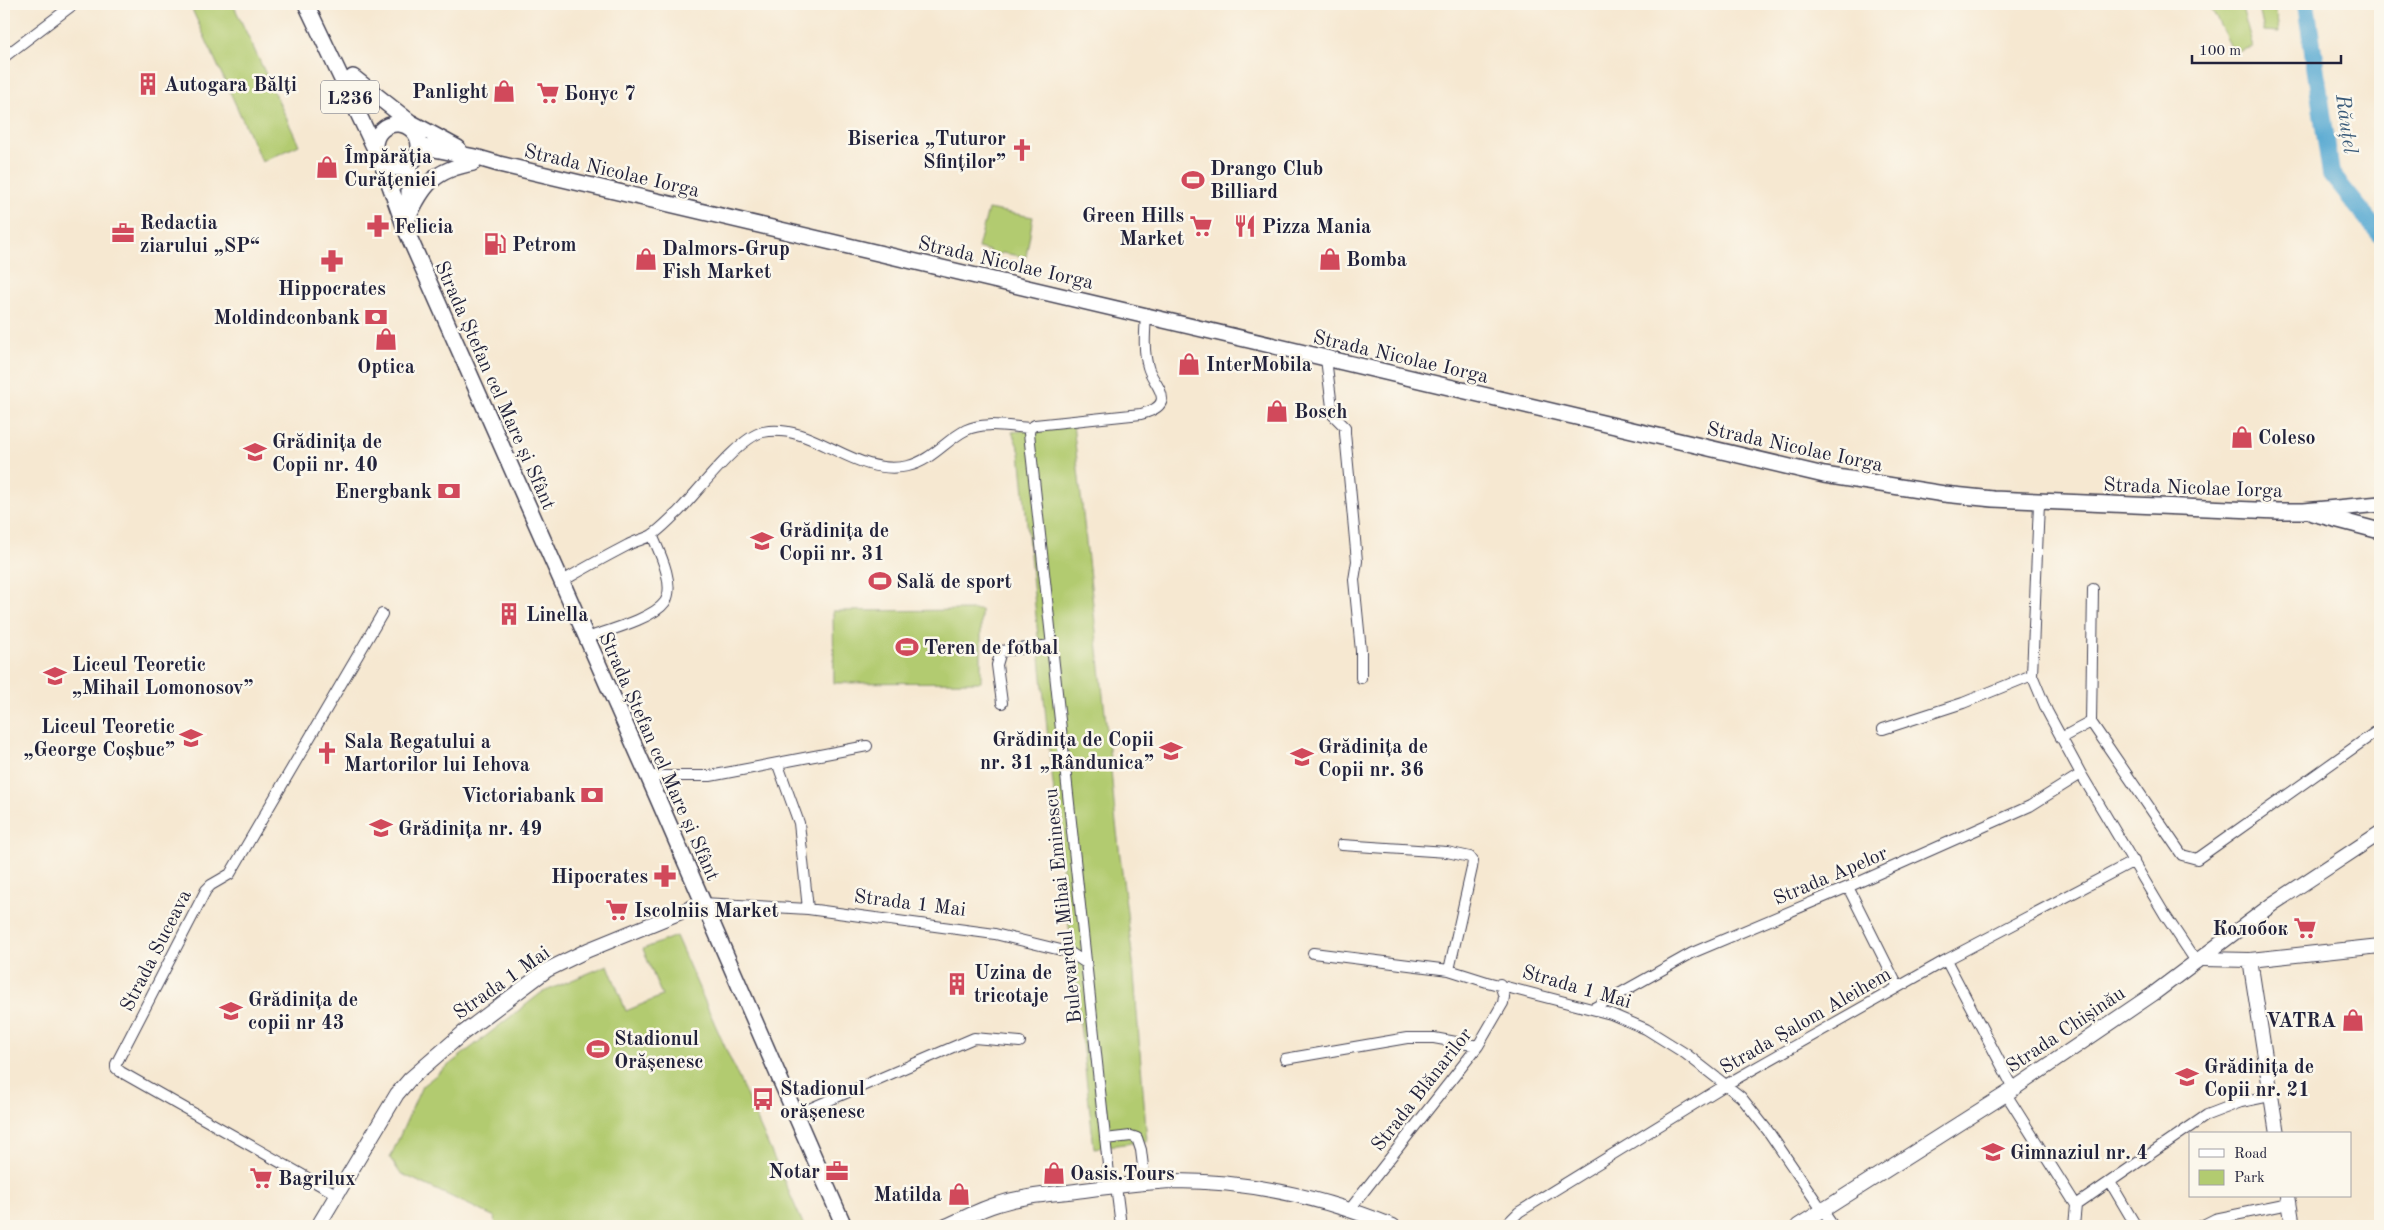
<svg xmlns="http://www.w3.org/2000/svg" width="2384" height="1230" viewBox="0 0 2384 1230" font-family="'Old Standard TT',serif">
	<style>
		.green { fill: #b2cb70; stroke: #6a7656 }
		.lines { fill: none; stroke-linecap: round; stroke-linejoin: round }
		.river { stroke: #57a9d2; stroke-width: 18 }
		.street-casing { stroke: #424052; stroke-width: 12 }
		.secondary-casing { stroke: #424052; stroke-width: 16 }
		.primary-casing { stroke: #424052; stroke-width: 18 }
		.street { stroke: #fff; stroke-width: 10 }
		.secondary { stroke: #fff; stroke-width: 14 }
		.primary { stroke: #fff; stroke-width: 15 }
		.labels { text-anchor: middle; stroke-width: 5; stroke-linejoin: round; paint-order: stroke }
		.shield { fill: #fbf7ec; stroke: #636270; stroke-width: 1 }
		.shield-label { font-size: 19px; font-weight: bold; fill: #22223b }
		.poi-label { font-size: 20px; font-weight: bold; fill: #22223b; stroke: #fbf7ec; text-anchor: start }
		.street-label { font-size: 20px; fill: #22223b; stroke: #fbf7ec }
		.water-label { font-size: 21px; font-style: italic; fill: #375877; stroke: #fbf7ec }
	</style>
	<rect width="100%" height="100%" fill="#fbf7ec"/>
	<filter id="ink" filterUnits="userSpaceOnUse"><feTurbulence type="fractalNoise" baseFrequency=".02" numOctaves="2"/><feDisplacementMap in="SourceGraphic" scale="10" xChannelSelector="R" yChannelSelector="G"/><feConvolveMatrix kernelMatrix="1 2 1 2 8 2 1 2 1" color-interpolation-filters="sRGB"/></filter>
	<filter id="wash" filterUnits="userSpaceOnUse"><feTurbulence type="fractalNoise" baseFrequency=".0096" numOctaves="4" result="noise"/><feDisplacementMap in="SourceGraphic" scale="20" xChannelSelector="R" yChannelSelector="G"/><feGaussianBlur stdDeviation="1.12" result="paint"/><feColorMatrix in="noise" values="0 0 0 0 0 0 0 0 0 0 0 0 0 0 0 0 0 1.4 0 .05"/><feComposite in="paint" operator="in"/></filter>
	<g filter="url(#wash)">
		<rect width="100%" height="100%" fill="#f6e8d1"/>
		<path class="green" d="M 194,4 L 233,4 L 299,145 L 262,162 L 190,5 Z
			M 2209,4 L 2241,4 L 2253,47 L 2234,53 Z
			M 2258,4 L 2275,4 L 2279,32 L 2264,31 Z
			M 988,209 L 1033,217 L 1026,257 L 1002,253 L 998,255 L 997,262 L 998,265 L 984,262 L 990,257 L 990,251 L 978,248 Z
			M 1073,424 L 1110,758 L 1115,815 L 1133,962 L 1147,1141 L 1094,1148 L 1048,739 L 1020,452 L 1012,432 Z
			M 981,610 L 981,682 L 834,683 L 833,611 Z
			M 676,936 L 804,1226 L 496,1226 L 495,1217 L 400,1173 L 390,1158 L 422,1086 L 541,993 L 608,965 L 626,1011 L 662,996 L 643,949 Z"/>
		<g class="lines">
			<path class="river" d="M 2306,4 L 2331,174 L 2380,234"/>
		</g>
	</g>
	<g filter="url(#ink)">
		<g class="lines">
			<defs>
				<path id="street" d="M 4,57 L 74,4
					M 1326,359 L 1333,415 L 1345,427 L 1345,433 L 1357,561 L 1354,580 L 1361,651 L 1361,678
					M 2039,503 L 2032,675 L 2047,711 L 2081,774 L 2165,915 L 2197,963
					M 561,582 C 583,569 605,557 628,545 C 635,541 645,539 652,535 C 661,529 670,519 678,512 C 697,493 739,437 763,432 C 814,422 854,478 908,466 C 931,461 946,440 966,430 C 984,421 1011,427 1030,428
					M 587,638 C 606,631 653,619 665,602 C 676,585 659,551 652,535
					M 1002,703 L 997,665 L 1001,651 L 1051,645
					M 2091,722 L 2093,589
					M 1883,729 L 1963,703 L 2032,675
					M 2061,738 L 2091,722 L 2182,855 L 2197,859 L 2380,729
					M 778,765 L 799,823 L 808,909
					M 648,776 L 710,776 L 867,746
					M 1342,845 L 1447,852 L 1470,857 L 1473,861 L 1472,868 L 1449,970
					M 1848,887 L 1898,987
					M 703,903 L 808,909 L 995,934 L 1069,952 L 1086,963
					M 1313,953 L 1449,970 L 1487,982 L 1611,1014 L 1646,1029 L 1686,1054 L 1741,1097 L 1768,1131 L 1833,1226
					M 1946,960 L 2014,1089
					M 1592,1009 L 1692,953 L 1848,887 L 2030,806 L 2081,774
					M 1285,1059 L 1407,1038 L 1434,1038 L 1478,1046
					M 2006,1094 L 2076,1205 L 2074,1226
					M 795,1115 L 974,1038 L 1020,1042
					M 1105,1139 L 1131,1136 L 1137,1138 L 1141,1150 L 1145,1183
					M 2110,1182 L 2136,1226
					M 336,1194 L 121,1072 L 116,1068 L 116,1064 L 206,890 L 211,885 L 230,874 L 382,614
					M 2076,1205 L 2207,1115 L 2241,1102 L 2270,1096
					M 1350,1209 L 1478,1046 L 1503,1003 L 1504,997 L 1500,984
					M 1121,1226 L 1116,1186 L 1109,1174 L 1029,433 L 1030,428 L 1035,425 L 1141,414 C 1181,404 1152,384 1148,367 C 1143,350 1145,332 1146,316
					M 1505,1226 L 1519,1212 L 1727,1084 L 1946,960 L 2134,861
					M 2201,1226 L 2215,1219 L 2289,1204"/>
				<path id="secondary" d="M 2203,959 L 2250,960 L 2380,946
					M 2250,960 L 2277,1134
					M 2288,1196 L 2293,1226
					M 318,1226 L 397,1094 L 410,1079 L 463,1033 L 547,970 L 588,950 L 703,903
					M 946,1226 C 963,1219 980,1209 998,1204 C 1026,1195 1055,1194 1084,1190 C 1114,1186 1144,1182 1175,1181 C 1250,1181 1324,1198 1393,1226
					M 1798,1226 L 2006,1094 L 2153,994 L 2274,903 L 2380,833"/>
				<path id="primary" d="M 306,4 L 375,149
					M 353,77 L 410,122 L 458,148
					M375 146a22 22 0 1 1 44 0a22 22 0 1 1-44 0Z
					M 419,146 L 475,157 L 499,164 L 1824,475 L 1944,494 L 1993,499 L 2278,511 L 2304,511 L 2380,504
					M 382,163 L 405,228 L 648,776 L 844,1226
					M 409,210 L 409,164
					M 408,218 C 423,184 435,170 473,163
					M 2312,513 L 2380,531"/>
			</defs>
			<use href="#street" class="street-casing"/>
			<use href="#secondary" class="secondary-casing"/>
			<use href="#primary" class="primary-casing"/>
			<use href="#street" class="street"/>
			<use href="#secondary" class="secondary"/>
			<use href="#primary" class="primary"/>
		</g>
	</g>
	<defs>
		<symbol id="building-bare" viewBox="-9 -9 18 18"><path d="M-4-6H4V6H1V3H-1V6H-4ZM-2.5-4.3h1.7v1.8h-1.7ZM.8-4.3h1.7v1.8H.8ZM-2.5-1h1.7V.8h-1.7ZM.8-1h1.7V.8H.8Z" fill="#d1495b" stroke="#fbf7ec" stroke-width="2.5" paint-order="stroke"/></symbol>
		<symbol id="shop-bare" viewBox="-9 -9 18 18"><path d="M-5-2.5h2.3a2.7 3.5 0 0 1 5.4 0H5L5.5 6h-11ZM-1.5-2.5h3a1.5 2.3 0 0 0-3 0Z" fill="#d1495b" stroke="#fbf7ec" stroke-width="2.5" paint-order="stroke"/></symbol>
		<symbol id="supermarket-bare" viewBox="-9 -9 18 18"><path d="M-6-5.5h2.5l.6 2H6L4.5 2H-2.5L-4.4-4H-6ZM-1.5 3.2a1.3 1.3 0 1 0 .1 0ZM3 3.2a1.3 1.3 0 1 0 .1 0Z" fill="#d1495b" stroke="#fbf7ec" stroke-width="2.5" paint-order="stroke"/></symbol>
		<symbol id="church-bare" viewBox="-9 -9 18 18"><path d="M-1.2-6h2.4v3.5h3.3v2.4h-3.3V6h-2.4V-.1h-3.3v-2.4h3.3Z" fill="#d1495b" stroke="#fbf7ec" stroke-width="2.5" paint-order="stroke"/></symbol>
		<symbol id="stadium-bare" viewBox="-9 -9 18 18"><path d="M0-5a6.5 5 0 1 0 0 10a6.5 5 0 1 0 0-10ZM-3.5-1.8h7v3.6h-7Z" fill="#d1495b" stroke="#fbf7ec" stroke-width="2.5" paint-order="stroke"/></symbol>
		<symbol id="pharmacy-bare" viewBox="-9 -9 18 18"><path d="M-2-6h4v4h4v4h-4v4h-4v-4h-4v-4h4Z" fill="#d1495b" stroke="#fbf7ec" stroke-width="2.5" paint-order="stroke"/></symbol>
		<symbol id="restaurant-bare" viewBox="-9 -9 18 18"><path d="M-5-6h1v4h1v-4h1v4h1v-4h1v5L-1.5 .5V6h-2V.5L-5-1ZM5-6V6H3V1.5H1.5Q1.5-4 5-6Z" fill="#d1495b" stroke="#fbf7ec" stroke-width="2.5" paint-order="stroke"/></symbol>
		<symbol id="office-bare" viewBox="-9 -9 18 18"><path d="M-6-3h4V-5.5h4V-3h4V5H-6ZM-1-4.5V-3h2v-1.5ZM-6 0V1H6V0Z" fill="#d1495b" stroke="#fbf7ec" stroke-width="2.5" paint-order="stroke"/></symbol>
		<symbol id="fuel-bare" viewBox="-9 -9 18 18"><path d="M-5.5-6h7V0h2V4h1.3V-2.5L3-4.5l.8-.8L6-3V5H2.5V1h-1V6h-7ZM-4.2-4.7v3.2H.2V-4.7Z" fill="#d1495b" stroke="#fbf7ec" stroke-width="2.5" paint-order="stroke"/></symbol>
		<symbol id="bank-bare" viewBox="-9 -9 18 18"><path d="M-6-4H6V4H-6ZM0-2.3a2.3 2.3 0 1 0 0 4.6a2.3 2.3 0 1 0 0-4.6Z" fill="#d1495b" stroke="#fbf7ec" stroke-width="2.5" paint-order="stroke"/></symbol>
		<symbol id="school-bare" viewBox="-9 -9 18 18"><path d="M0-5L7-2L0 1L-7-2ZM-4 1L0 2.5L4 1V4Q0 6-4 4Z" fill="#d1495b" stroke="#fbf7ec" stroke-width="2.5" paint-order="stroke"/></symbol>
		<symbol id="bus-bare" viewBox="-9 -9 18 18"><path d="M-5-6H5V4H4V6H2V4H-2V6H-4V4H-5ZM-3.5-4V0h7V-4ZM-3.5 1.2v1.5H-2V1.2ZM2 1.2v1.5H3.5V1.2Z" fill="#d1495b" stroke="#fbf7ec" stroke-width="2.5" paint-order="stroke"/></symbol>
	</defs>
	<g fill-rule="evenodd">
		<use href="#building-bare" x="132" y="68" width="32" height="32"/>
		<use href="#shop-bare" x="488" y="75" width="32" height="32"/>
		<use href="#supermarket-bare" x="532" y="77" width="32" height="32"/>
		<use href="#church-bare" x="1006" y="134" width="32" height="32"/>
		<use href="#shop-bare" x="311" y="151" width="32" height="32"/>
		<use href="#stadium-bare" x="1177" y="164" width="32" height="32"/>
		<use href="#pharmacy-bare" x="362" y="210" width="32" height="32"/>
		<use href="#supermarket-bare" x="1185" y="210" width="32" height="32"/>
		<use href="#restaurant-bare" x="1229" y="210" width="32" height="32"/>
		<use href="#office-bare" x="107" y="217" width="32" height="32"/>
		<use href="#fuel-bare" x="479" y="228" width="32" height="32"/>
		<use href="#shop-bare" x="630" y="243" width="32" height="32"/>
		<use href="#shop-bare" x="1314" y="243" width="32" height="32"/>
		<use href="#pharmacy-bare" x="316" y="245" width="32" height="32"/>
		<use href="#bank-bare" x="360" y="301" width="32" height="32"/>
		<use href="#shop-bare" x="370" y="323" width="32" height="32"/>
		<use href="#shop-bare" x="1173" y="348" width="32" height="32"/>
		<use href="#shop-bare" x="1261" y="395" width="32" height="32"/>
		<use href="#shop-bare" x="2226" y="421" width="32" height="32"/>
		<use href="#school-bare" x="239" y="436" width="32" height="32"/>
		<use href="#bank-bare" x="433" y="475" width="32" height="32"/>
		<use href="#school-bare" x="746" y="525" width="32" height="32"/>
		<use href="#stadium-bare" x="864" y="565" width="32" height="32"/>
		<use href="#building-bare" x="493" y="598" width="32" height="32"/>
		<use href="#stadium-bare" x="891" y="631" width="32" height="32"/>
		<use href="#school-bare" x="39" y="660" width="32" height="32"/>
		<use href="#school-bare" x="175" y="722" width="32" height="32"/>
		<use href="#school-bare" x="1155" y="735" width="32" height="32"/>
		<use href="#church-bare" x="311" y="737" width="32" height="32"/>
		<use href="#school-bare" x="1286" y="741" width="32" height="32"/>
		<use href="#bank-bare" x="576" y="779" width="32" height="32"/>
		<use href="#school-bare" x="365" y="812" width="32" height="32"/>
		<use href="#pharmacy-bare" x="649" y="860" width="32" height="32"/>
		<use href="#supermarket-bare" x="601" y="894" width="32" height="32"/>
		<use href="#supermarket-bare" x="2289" y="912" width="32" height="32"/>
		<use href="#building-bare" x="941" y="968" width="32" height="32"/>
		<use href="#school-bare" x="215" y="995" width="32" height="32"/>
		<use href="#shop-bare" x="2337" y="1004" width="32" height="32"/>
		<use href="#stadium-bare" x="582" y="1033" width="32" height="32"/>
		<use href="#school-bare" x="2171" y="1061" width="32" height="32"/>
		<use href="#bus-bare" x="747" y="1083" width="32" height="32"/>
		<use href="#school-bare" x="1977" y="1136" width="32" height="32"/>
		<use href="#office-bare" x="821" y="1155" width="32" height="32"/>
		<use href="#shop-bare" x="1038" y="1157" width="32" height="32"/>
		<use href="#supermarket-bare" x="245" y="1162" width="32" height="32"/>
		<use href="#shop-bare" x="943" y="1178" width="32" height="32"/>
	</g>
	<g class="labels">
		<rect class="shield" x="321" y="80.5" width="58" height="33" rx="4"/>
		<g class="shield-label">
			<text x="350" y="104">L236</text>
		</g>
		<g class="poi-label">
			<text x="164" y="91">Autogara Bălți</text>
			<text x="488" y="98" text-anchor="end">Panlight</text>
			<text x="564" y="100">Бонус 7</text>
			<text x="1006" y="145" text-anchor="end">Biserica „Tuturor<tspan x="1006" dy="23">Sfinților”</tspan></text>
			<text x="344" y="163">Împărăția<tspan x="344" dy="23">Curățeniei</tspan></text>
			<text x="1210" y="175">Drango Club<tspan x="1210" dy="23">Billiard</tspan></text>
			<text x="1184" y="222" text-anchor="end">Green Hills<tspan x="1184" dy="23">Market</tspan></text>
			<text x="140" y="229">Redactia<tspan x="140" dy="23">ziarului „SP“</tspan></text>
			<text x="394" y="233">Felicia</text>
			<text x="1262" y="233">Pizza Mania</text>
			<text x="512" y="251">Petrom</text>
			<text x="662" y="255">Dalmors-Grup<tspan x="662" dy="23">Fish Market</tspan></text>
			<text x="1346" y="266">Bomba</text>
			<text x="332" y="295" text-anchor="middle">Hippocrates</text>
			<text x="360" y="324" text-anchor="end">Moldindconbank</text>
			<text x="1206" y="371">InterMobila</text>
			<text x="386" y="373" text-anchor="middle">Optica</text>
			<text x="1294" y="418">Bosch</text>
			<text x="2258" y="444">Coleso</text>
			<text x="272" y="448">Grădinița de<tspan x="272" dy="23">Copii nr. 40</tspan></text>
			<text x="432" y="498" text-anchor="end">Energbank</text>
			<text x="779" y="537">Grădinița de<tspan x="779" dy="23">Copii nr. 31</tspan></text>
			<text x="896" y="588">Sală de sport</text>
			<text x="526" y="621">Linella</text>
			<text x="924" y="654">Teren de fotbal</text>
			<text x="72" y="671">Liceul Teoretic<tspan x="72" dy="23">„Mihail Lomonosov”</tspan></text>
			<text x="175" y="733" text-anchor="end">Liceul Teoretic<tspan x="175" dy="23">„George Coșbuc”</tspan></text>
			<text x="1154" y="746" text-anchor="end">Grădinița de Copii<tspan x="1154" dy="23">nr. 31 „Rândunica”</tspan></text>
			<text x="344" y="748">Sala Regatului a<tspan x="344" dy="23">Martorilor lui Iehova</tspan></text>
			<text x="1318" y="753">Grădinița de<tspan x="1318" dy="23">Copii nr. 36</tspan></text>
			<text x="576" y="802" text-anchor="end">Victoriabank</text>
			<text x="398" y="835">Grădinița nr. 49</text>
			<text x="648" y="883" text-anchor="end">Hipocrates</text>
			<text x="634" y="917">Iscolniis Market</text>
			<text x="2288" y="935" text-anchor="end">Колобок</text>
			<text x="974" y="979">Uzina de<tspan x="974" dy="23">tricotaje</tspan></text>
			<text x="248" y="1006">Grădinița de<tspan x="248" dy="23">copii nr 43</tspan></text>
			<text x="2336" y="1027" text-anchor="end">VATRA</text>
			<text x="614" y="1045">Stadionul<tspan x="614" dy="23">Orășenesc</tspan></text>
			<text x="2204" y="1073">Grădinița de<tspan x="2204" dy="23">Copii nr. 21</tspan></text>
			<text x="780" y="1095">Stadionul<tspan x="780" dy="23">orășenesc</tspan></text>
			<text x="2010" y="1159">Gimnaziul nr. 4</text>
			<text x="820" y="1178" text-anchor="end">Notar</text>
			<text x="1070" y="1180">Oasis.Tours</text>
			<text x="278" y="1185">Bagrilux</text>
			<text x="942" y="1201" text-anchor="end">Matilda</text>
		</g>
		<g class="street-label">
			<text transform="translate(612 170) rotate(13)" y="7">Strada Nicolae Iorga</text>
			<text transform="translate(1006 262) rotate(13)" y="7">Strada Nicolae Iorga</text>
			<text transform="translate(1401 356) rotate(13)" y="7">Strada Nicolae Iorga</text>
			<text transform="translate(496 385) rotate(66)" y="7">Strada Ștefan cel Mare și Sfânt</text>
			<text transform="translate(1795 446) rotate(12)" y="7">Strada Nicolae Iorga</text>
			<text transform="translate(2193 487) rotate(2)" y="7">Strada Nicolae Iorga</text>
			<text transform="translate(660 756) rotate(66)" y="7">Strada Ștefan cel Mare și Sfânt</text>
			<text transform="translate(1830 875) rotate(-23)" y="7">Strada Apelor</text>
			<text transform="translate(910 902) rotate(7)" y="7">Strada 1 Mai</text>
			<text transform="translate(1062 906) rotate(-96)" y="7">Bulevardul Mihai Eminescu</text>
			<text transform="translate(155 950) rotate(-63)" y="7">Strada Suceava</text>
			<text transform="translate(501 982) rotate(-35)" y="7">Strada 1 Mai</text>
			<text transform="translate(1577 986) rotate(16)" y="7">Strada 1 Mai</text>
			<text transform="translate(1805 1020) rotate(-30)" y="7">Strada Șalom Aleihem</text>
			<text transform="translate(2065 1029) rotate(-34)" y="7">Strada Chișinău</text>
			<text transform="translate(1421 1089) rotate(-52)" y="7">Strada Blănarilor</text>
		</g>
		<g class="water-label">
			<text transform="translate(2347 124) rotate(82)" y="7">Răuțel</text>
		</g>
	</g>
	<rect width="2384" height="1230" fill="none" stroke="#fbf7ec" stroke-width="20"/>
	<rect x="2189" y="1132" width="162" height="65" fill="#fbf7ec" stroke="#a4a2a5"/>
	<rect x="2199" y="1149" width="25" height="8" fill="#ffffff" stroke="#a4a2a5"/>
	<text x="2234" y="1158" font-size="15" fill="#22223b">Road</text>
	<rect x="2199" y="1170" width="25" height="15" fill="#b2cb70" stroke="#a4a2a5"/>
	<text x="2234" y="1182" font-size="15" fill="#22223b">Park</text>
	<path d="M2192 55v8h149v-8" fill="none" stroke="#22223b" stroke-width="2.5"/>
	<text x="2199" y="55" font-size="15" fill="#22223b" stroke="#fbf7ec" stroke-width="4" paint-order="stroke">100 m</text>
</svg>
